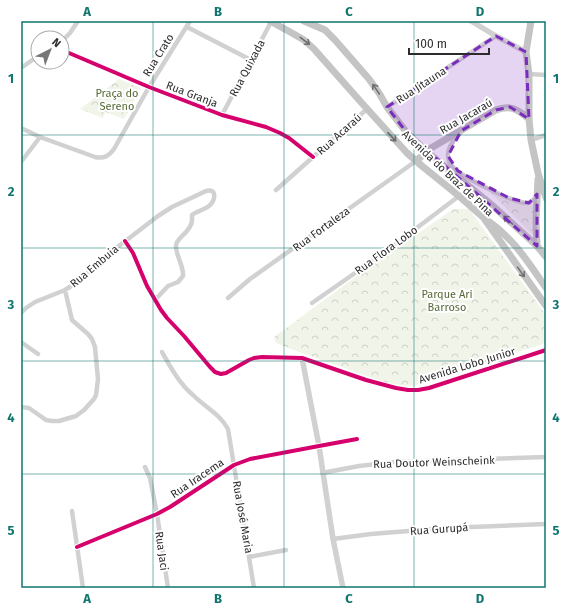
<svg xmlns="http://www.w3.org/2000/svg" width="567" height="609" viewBox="0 0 567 609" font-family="'Fira Sans',sans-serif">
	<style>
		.park { fill: url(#park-crowns) }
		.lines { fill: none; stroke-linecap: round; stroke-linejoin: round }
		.minor { stroke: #d1d1d1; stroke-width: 4.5 }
		.tertiary { stroke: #d1d1d1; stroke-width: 5.5 }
		.primary { stroke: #c4c4c4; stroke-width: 7 }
		.cycleway-casing { stroke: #fff; stroke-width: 6 }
		.cycleway { stroke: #d6006c; stroke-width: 4 }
		.oneway { stroke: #707070 }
		.marked { fill: #7b2cbf; fill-opacity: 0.2; stroke: #7b2cbf; stroke-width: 3; stroke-dasharray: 8 5; stroke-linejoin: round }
		.grid { fill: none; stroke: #0f766e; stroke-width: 1; stroke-opacity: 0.55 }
		.labels { text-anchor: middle; stroke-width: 4; stroke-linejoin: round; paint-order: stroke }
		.street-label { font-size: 11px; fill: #2c2c2c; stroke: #fff }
		.park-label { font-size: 11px; fill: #566a36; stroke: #fff }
		.neatline { fill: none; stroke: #0f766e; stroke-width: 1.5 }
		.grid-label { font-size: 13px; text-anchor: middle; font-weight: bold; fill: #0f766e }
	</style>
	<defs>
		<pattern id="park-crowns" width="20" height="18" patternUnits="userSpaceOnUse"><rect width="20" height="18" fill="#f1f4e9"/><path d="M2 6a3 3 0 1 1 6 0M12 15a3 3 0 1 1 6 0" fill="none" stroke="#cfd1c8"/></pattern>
	</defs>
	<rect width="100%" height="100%" fill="#fff"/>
	<path class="park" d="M 119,79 L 141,88 L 124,119 L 105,112 L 103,118 L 80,109 Z
		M 488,190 L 527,205 L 531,205 L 536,202 L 533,235 Z
		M 453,209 L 469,209 L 546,315 L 546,343 L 413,386 L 390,384 L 299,352 L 276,343 L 274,337 L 357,276 Z"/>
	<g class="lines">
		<path class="minor" d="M 187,27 L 251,60
			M 62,41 L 70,33 L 78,21
			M 62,50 L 149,87 L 222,115 L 266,127 L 280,133 L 289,138 L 313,157
			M 21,68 L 38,56
			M 529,74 L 546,75
			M 387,107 L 496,36
			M 222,115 L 271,22
			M 21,128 L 40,137 L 95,157 C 104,159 109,156 114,149 L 149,87 L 190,21
			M 460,133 C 453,141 445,150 449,161 C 450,164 451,166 454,168 C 465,178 513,203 527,203 C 532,202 534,200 536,196
			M 531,140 L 546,135
			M 21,162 L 40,137
			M 276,190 L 367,109
			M 125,241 L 133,253 L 147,286 L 161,310 L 167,318 L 184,336 L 210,367 L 215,372 L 221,374 L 226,373 L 249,360 L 254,358 L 262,357 L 302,358
			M 228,298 L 250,279 L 416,161
			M 312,303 L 381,255 L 459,196
			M 21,313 L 26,308 L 35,302 L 65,290 L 76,283 L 115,249 L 158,216 L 172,207 L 206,191 C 218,188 215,201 209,206 C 204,210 197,211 192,215 C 192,217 192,219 192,221 C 191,232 177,237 176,245 C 175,254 184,266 183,276 L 178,282 L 168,286 L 155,300
			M 21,342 L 38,354
			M 162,352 C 171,368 179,383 193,395 C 205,407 220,414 228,429 L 254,588
			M 21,407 L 29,408 L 46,420 L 52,421 L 59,421 L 76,416 L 84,410 L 94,399 L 96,395 L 98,379 L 95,347 L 92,339 L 88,334 L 72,320 L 65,290
			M 145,467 L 150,478 L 157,514 L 168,588
			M 322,473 L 359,466 L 395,462 L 546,457
			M 72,511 L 83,588
			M 333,539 L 371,534 L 446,528 L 546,524
			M 77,547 L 157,514 L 170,507 L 234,465 L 250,459 L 319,446 L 357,439
			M 249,557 L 286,550"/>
		<path class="tertiary" d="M 471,21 L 496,36 L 526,52
			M 343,588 L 333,539 L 319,446 L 302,358 L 366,380 L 396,388 L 408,390 L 418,390 L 429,388 L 546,350"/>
		<path class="primary" d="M 270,21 L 292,33 L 304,40 L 314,49 L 360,101 L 407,153 L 422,166 L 459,196 L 483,217 L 546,306
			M 304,21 L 325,30 L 335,40 L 369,79 L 379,93 L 387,107 L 407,133 L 427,152 L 493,206 L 537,246 L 546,257
			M 531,21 L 526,52 L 529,74 L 529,119 L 531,140 L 538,173 L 546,198
			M 416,161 L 431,148 L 496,110 C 511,104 518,110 529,119
			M 488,221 C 513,238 529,263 546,288
			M 537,246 L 536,221 L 538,179"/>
		<defs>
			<path id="cycleway" d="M 62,50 L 149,87 L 222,115 L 266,127 L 280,133 L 289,138 L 313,157
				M 125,241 L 133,253 L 147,286 L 161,310 L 167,318 L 184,336 L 210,367 L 215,372 L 221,374 L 226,373 L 249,360 L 254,358 L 262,357 L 302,358 L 366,380 L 396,388 L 408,390 L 418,390 L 429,388 L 546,350
				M 77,547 L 157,514 L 170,507 L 234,465 L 250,459 L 319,446 L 357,439"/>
		</defs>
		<use href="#cycleway" class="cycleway-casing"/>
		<use href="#cycleway" class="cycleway"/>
	</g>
	<defs><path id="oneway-shaft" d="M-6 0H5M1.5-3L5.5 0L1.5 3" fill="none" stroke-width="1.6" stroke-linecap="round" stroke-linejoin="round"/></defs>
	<g class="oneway">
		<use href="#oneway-shaft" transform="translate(305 41) rotate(37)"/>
		<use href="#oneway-shaft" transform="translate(376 89) rotate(-124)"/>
		<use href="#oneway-shaft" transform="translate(392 137) rotate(47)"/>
		<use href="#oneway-shaft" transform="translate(508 220) rotate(-137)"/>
		<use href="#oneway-shaft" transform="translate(521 272) rotate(55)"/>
	</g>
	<path class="marked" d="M 496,36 L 526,52 L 529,119 L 510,107 L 496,110 L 461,131 L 448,156 L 458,171 L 509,198 L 529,203 L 537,194 L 537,246 L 407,133 L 387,107 Z"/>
	<path class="grid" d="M 153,21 L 153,588M 284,21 L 284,588M 414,21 L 414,588M 21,135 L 546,135M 21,248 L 546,248M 21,361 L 546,361M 21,474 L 546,474"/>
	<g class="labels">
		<g class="street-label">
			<text transform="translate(158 55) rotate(-58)" y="4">Rua Crato</text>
			<text transform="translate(247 68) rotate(-62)" y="4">Rua Quixada</text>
			<text transform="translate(421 85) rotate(-33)" y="4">Rua Jitauna</text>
			<text transform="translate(192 94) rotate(21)" y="4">Rua Granja</text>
			<text transform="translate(466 116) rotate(-30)" y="4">Rua Jacaraú</text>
			<text transform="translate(339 134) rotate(-42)" y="4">Rua Acaraú</text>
			<text transform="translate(448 173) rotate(43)" y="4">Avenida do Braz de Pina</text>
			<text transform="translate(321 229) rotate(-36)" y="4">Rua Fortaleza</text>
			<text transform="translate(386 250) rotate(-36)" y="4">Rua Flora Lobo</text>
			<text transform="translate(94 266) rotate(-40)" y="4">Rua Embuia</text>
			<text transform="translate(467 365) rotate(-17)" y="4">Avenida Lobo Junior</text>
			<text transform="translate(434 462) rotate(-2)" y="4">Rua Doutor Weinscheink</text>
			<text transform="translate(197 478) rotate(-34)" y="4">Rua Iracema</text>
			<text transform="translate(243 517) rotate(80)" y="4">Rua José Maria</text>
			<text transform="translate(439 529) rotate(-4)" y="4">Rua Gurupá</text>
			<text transform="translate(162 551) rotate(82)" y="4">Rua Jaci</text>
		</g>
		<g class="park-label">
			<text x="117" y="97">Praça do<tspan x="117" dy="13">Sereno</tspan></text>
			<text x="447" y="298">Parque Ari<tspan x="447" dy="13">Barroso</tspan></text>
		</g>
	</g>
	<rect width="567" height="609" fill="none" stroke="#ffffff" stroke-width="44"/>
	<g transform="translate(50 50) rotate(42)"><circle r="19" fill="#ffffff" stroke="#ababab"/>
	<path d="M0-3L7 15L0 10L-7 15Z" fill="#767676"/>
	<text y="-6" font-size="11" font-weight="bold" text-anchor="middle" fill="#2c2c2c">N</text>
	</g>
	<path d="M409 48v6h80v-6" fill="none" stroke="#2c2c2c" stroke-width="2"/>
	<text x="415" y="48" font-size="12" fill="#2c2c2c" stroke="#ffffff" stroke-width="3" paint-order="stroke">100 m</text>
	<rect x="22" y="22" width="523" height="565" class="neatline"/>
	<g class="grid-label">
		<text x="87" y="16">A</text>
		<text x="218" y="16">B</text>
		<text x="349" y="16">C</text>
		<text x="480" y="16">D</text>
		<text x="11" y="83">1</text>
		<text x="556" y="83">1</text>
		<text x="11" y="196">2</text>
		<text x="556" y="196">2</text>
		<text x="11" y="309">3</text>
		<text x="556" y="309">3</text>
		<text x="11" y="422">4</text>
		<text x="556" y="422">4</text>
		<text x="11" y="535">5</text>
		<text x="556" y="535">5</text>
		<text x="87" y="603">A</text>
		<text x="218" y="603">B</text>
		<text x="349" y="603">C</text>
		<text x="480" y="603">D</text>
	</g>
</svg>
